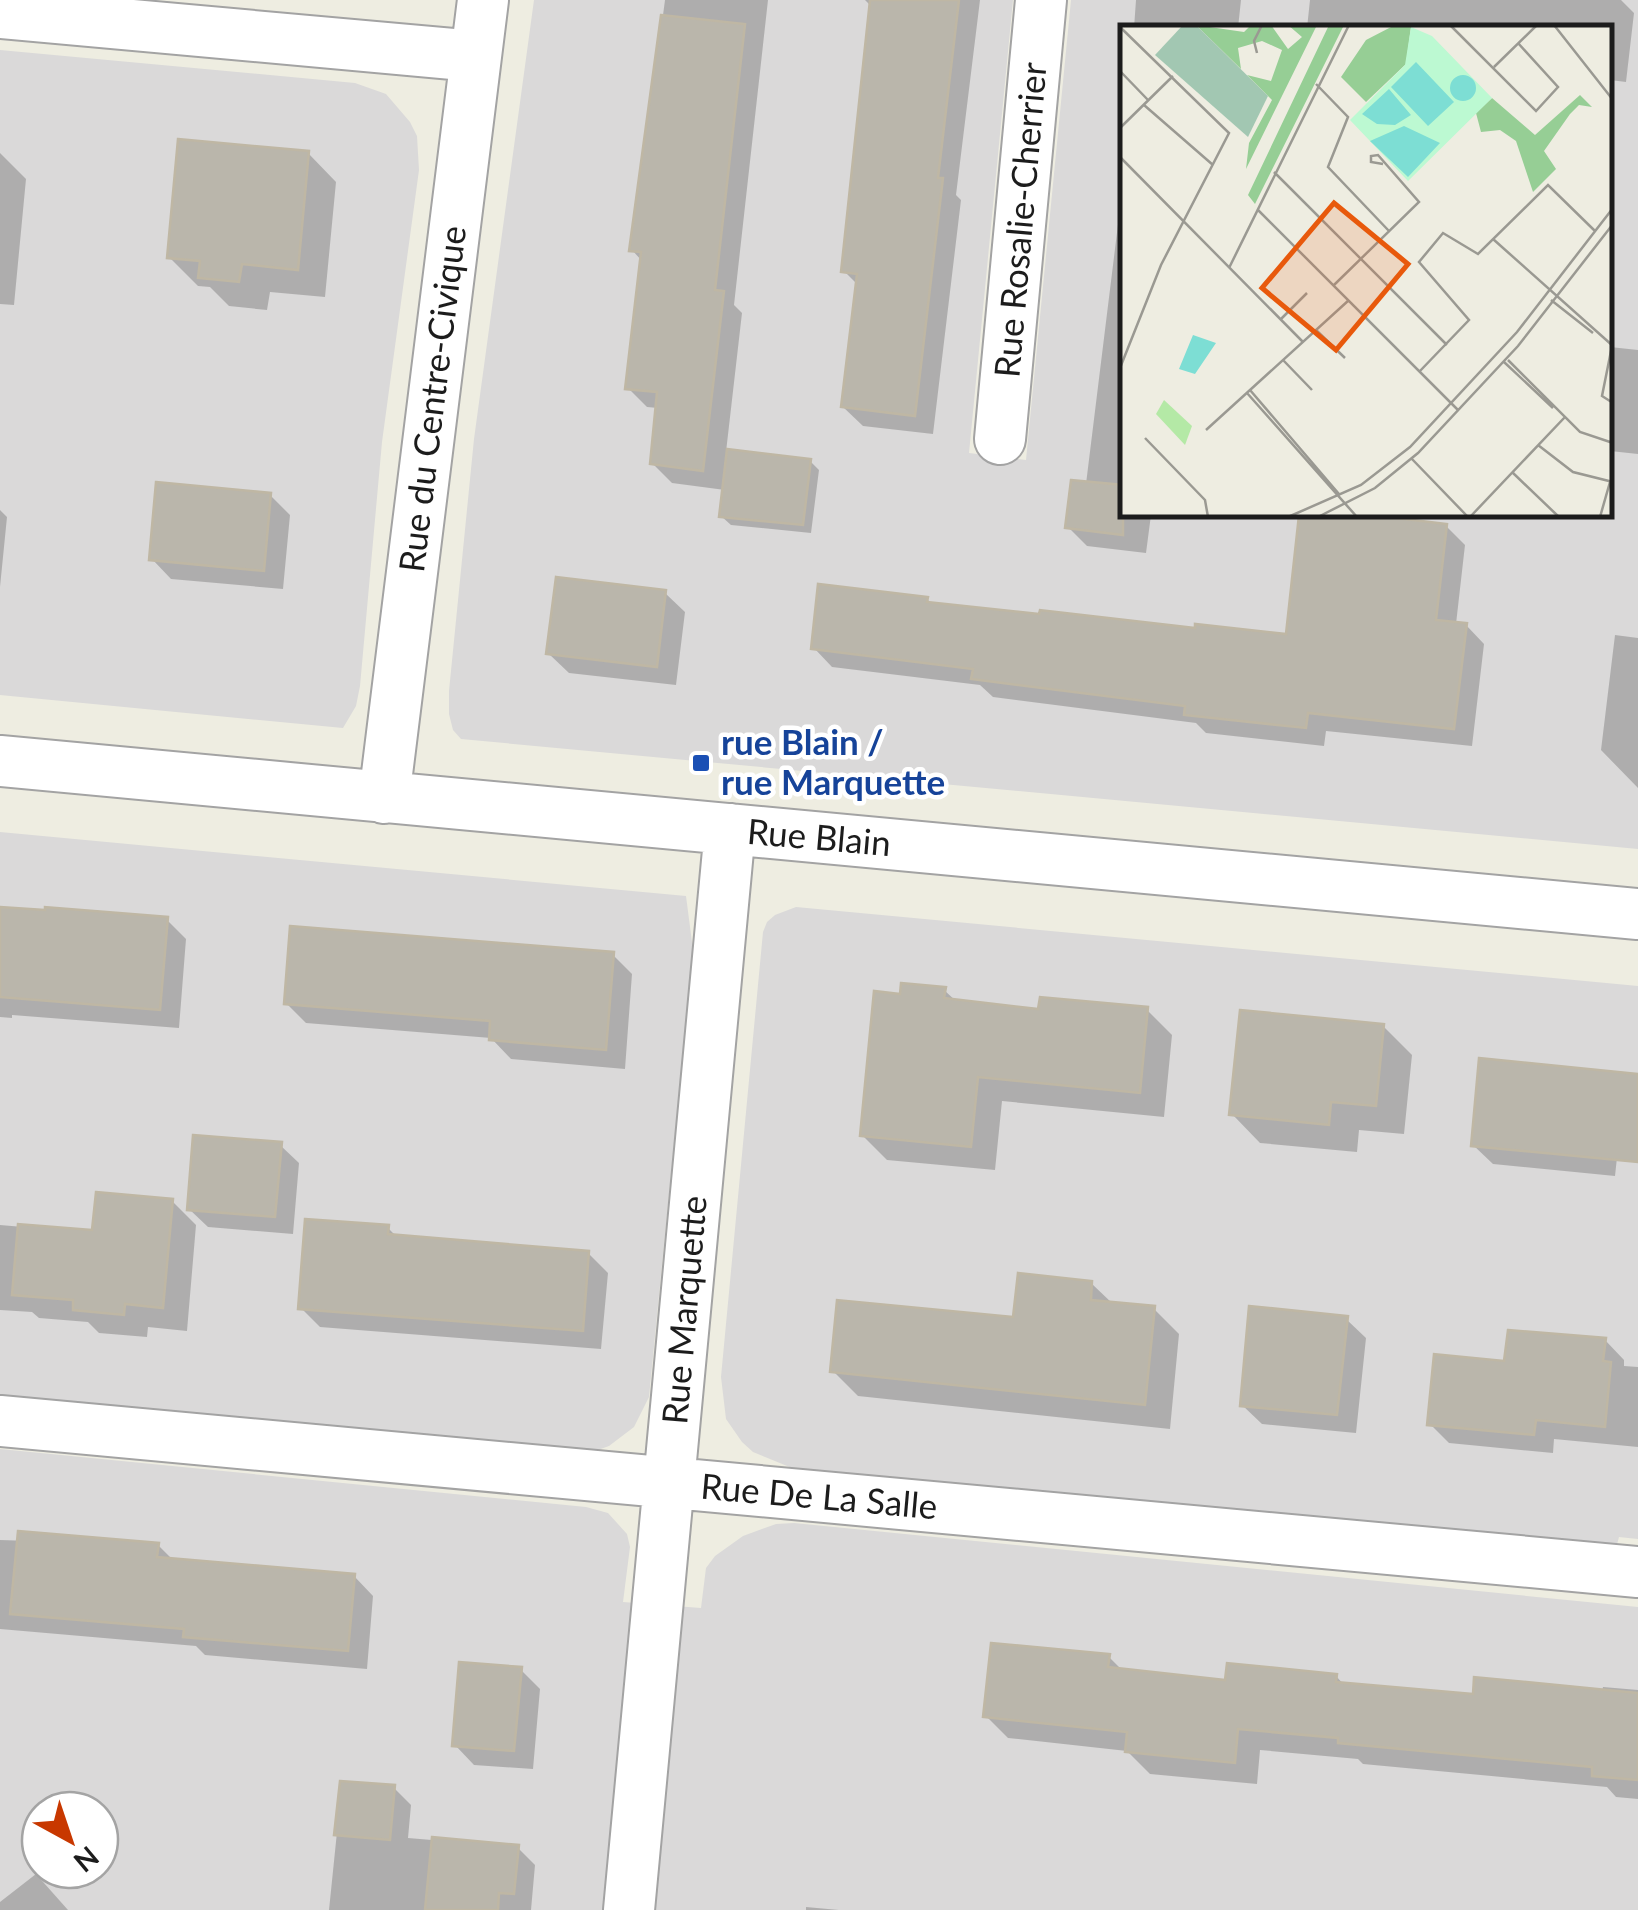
<svg xmlns="http://www.w3.org/2000/svg" width="1638" height="1910" viewBox="0 0 1638 1910" font-family="Lato,sans-serif">
	<style>
		.residential { fill: #dad9d9; fill-rule: evenodd }
		.shadow { fill: #0003 }
		.building { fill: #bab6ab; stroke: #bfb7a4; stroke-width: 2.5 }
		.lines { fill: none; stroke-linecap: round; stroke-linejoin: round }
		.street-casing { stroke: #a3a3a3; stroke-width: 54 }
		.street { stroke: #fff; stroke-width: 50 }
		.transit-dot { fill: #1a4fb4; stroke: #fff; stroke-width: 4 }
		.labels { text-anchor: middle; stroke-width: 9; stroke-linejoin: round; paint-order: stroke }
		.street-label { font-size: 35px; fill: #1c1c1c; stroke: #fff }
		.transit-label { font-size: 35px; font-weight: bold; fill: #164399; stroke: #fff; text-anchor: start }
		.inset-road { fill: none; stroke: #9a9992; stroke-width: 2.5 }
		.view { fill: #e8590c; fill-opacity: 0.15; stroke: #e8590c; stroke-width: 5 }
		.inset-edge { fill: none; stroke: #1c1c1c; stroke-width: 5 }
	</style>
	<rect width="100%" height="100%" fill="#eeede1"/>
	<path class="residential" d="M 534,0 L 1013,0 L 969,453 L 1026,460 L 1071,0 L 1638,0 L 1638,849 L 461,739 L 453,730 L 449,714 L 449,691 L 474,439 ZM 1123,28 L 1610,28 L 1610,515 L 1123,515 Z
		M 0,50 L 355,83 L 386,94 L 410,122 L 417,136 L 419,170 L 382,442 L 360,686 L 356,706 L 343,728 L 0,695 Z
		M 0,832 L 686,896 L 693,950 L 649,1397 L 634,1427 L 609,1446 L 595,1451 L 0,1396 Z
		M 796,907 L 1638,986 L 1638,1539 L 1619,1537 L 1616,1548 L 797,1470 L 753,1452 L 742,1442 L 726,1419 L 721,1377 L 763,932 L 767,922 L 775,915 Z
		M 0,1449 L 586,1507 L 608,1513 L 627,1534 L 630,1547 L 623,1602 L 701,1608 L 706,1568 L 715,1556 L 743,1536 L 776,1524 L 794,1523 L 1638,1607 L 1638,1910 L 0,1910 ZM 40,1810 L 100,1810 L 100,1870 L 40,1870 Z"/>
	<path class="shadow" d="M 665,0 L 768,0 L 734,305 L 742,313 L 726,452 L 810,461 L 819,470 L 811,533 L 731,525 L 721,516 L 725,490 L 672,483 L 652,463 L 658,408 L 647,407 L 628,388 L 642,261 L 632,250 Z
		M 865,0 L 980,0 L 956,195 L 961,200 L 933,434 L 863,426 L 843,407 L 858,285 L 844,271 L 872,7 Z
		M 1136,0 L 1241,0 L 1238,28 L 1134,28 Z
		M 1310,0 L 1621,0 L 1634,13 L 1626,82 L 1610,80 L 1610,28 L 1307,28 Z
		M 0,153 L 26,179 L 14,305 L 0,304 Z
		M 308,153 L 336,182 L 325,297 L 270,292 L 267,310 L 229,306 L 210,287 L 198,286 L 169,257 Z
		M 1123,184 L 1123,515 L 1151,515 L 1146,553 L 1087,546 L 1068,527 L 1086,484 Z
		M 1610,347 L 1638,350 L 1638,454 L 1610,451 Z
		M 270,495 L 290,515 L 283,589 L 171,579 L 152,559 Z
		M 0,510 L 7,517 L 0,587 Z
		M 1302,515 L 1446,526 L 1465,545 L 1456,624 L 1466,625 L 1484,644 L 1472,746 L 1326,731 L 1324,746 L 1206,733 L 1196,723 L 993,697 L 980,685 L 832,667 L 814,648 L 927,599 L 933,605 L 1288,637 Z
		M 665,593 L 685,612 L 676,685 L 569,673 L 549,654 Z
		M 1615,635 L 1638,638 L 1638,788 L 1601,750 Z
		M 0,907 L 167,920 L 186,939 L 179,1028 L 12,1015 L 12,1018 L 0,1017 Z
		M 613,955 L 632,974 L 625,1069 L 511,1059 L 491,1038 L 306,1023 L 286,1003 Z
		M 944,990 L 957,1002 L 1041,1012 L 1147,1010 L 1172,1035 L 1164,1117 L 1002,1101 L 995,1170 L 887,1160 L 862,1135 L 902,997 Z
		M 1383,1026 L 1412,1055 L 1404,1134 L 1359,1130 L 1357,1152 L 1260,1143 L 1232,1114 Z
		M 1624,1093 L 1615,1176 L 1493,1164 L 1473,1145 Z
		M 280,1145 L 299,1163 L 293,1234 L 208,1227 L 189,1209 Z
		M 172,1201 L 196,1225 L 187,1331 L 148,1327 L 147,1337 L 99,1333 L 88,1322 L 39,1318 L 32,1312 L 0,1310 L 0,1225 L 94,1233 Z
		M 388,1228 L 398,1238 L 588,1253 L 608,1273 L 601,1349 L 320,1327 L 301,1308 Z
		M 1091,1283 L 1113,1304 L 1154,1309 L 1179,1334 L 1170,1429 L 858,1396 L 833,1371 L 1015,1319 Z
		M 1346,1319 L 1366,1338 L 1356,1433 L 1262,1424 L 1242,1405 Z
		M 1605,1340 L 1624,1360 L 1624,1366 L 1638,1367 L 1638,1447 L 1554,1439 L 1553,1453 L 1449,1443 L 1430,1424 L 1507,1364 Z
		M 0,1540 L 158,1545 L 173,1560 L 354,1576 L 373,1596 L 367,1669 L 205,1655 L 196,1646 L 0,1629 Z
		M 1108,1656 L 1123,1671 L 1228,1682 L 1336,1676 L 1345,1686 L 1475,1697 L 1602,1692 L 1603,1687 L 1638,1690 L 1638,1799 L 1616,1797 L 1607,1787 L 1363,1764 L 1358,1759 L 1260,1750 L 1257,1784 L 1150,1774 L 1127,1751 L 1008,1738 L 986,1716 Z
		M 520,1669 L 540,1689 L 533,1769 L 474,1765 L 455,1745 Z
		M 342,1783 L 394,1788 L 411,1805 L 408,1838 L 517,1847 L 535,1865 L 531,1910 L 329,1910 Z
		M 36,1874 L 68,1910 L 0,1910 L 0,1902 Z
		M 806,1907 L 839,1910 L 806,1910 Z"/>
	<path class="building" d="M 870,0 L 959,0 L 938,178 L 943,178 L 915,416 L 841,407 L 857,274 L 841,272 Z
		M 661,15 L 745,24 L 715,290 L 724,291 L 703,471 L 650,464 L 657,392 L 625,389 L 641,252 L 629,251 Z
		M 178,139 L 309,151 L 298,270 L 242,264 L 239,282 L 198,278 L 200,261 L 167,258 Z
		M 727,449 L 811,459 L 803,525 L 719,517 Z
		M 1071,480 L 1123,485 L 1123,535 L 1065,528 Z
		M 156,482 L 271,493 L 264,571 L 149,560 Z
		M 1299,515 L 1372,515 L 1447,524 L 1436,620 L 1467,623 L 1454,729 L 1308,713 L 1306,728 L 1184,715 L 1185,706 L 971,679 L 973,669 L 811,649 L 818,584 L 928,597 L 927,602 L 1039,614 L 1040,610 L 1195,628 L 1195,624 L 1286,634 Z
		M 556,577 L 666,590 L 657,667 L 546,654 Z
		M 0,907 L 45,910 L 45,907 L 168,917 L 160,1010 L 0,997 Z
		M 290,926 L 614,952 L 606,1050 L 489,1040 L 490,1021 L 284,1004 Z
		M 901,983 L 946,987 L 944,998 L 1038,1009 L 1040,997 L 1148,1007 L 1140,1093 L 978,1077 L 971,1147 L 860,1136 L 874,991 L 900,994 Z
		M 1240,1010 L 1384,1024 L 1376,1106 L 1331,1102 L 1329,1125 L 1229,1115 Z
		M 1479,1058 L 1638,1074 L 1638,1162 L 1471,1146 Z
		M 193,1135 L 282,1142 L 275,1217 L 187,1210 Z
		M 96,1192 L 173,1199 L 163,1308 L 125,1304 L 124,1315 L 73,1310 L 73,1300 L 12,1295 L 18,1224 L 92,1230 Z
		M 305,1219 L 389,1225 L 388,1234 L 589,1251 L 583,1331 L 298,1309 Z
		M 1018,1273 L 1092,1281 L 1091,1300 L 1155,1306 L 1145,1405 L 830,1372 L 837,1300 L 1013,1317 Z
		M 1249,1306 L 1348,1316 L 1337,1415 L 1240,1406 Z
		M 1508,1330 L 1606,1338 L 1603,1361 L 1611,1362 L 1605,1427 L 1536,1420 L 1534,1435 L 1427,1425 L 1434,1354 L 1504,1361 Z
		M 18,1531 L 159,1543 L 157,1557 L 355,1574 L 348,1651 L 183,1637 L 184,1629 L 10,1614 Z
		M 991,1643 L 1110,1654 L 1108,1667 L 1225,1680 L 1227,1663 L 1337,1674 L 1336,1682 L 1473,1694 L 1474,1677 L 1638,1693 L 1638,1780 L 1592,1776 L 1592,1767 L 1338,1743 L 1338,1738 L 1238,1729 L 1235,1763 L 1125,1752 L 1127,1732 L 983,1717 Z
		M 459,1662 L 522,1667 L 514,1751 L 452,1746 Z
		M 340,1781 L 395,1785 L 390,1840 L 334,1835 Z
		M 432,1837 L 519,1845 L 514,1894 L 499,1893 L 498,1910 L 425,1910 Z"/>
	<g class="lines">
		<defs>
			<path id="street" d="M 0,13 L 475,56
				M 1000,439 L 1041,0
				M 0,761 L 1638,914
				M 384,798 L 483,0
				M 0,1421 L 1638,1572
				M 629,1910 L 730,829"/>
		</defs>
		<use href="#street" class="street-casing"/>
		<use href="#street" class="street"/>
	</g>
	<rect class="transit-dot" x="691" y="753" width="20" height="20" rx="5"/>
	<g class="labels">
		<g class="street-label">
			<text transform="translate(1021 220) rotate(-85)" y="12">Rue Rosalie-Cherrier</text>
			<text transform="translate(433 399) rotate(-83)" y="12">Rue du Centre-Civique</text>
			<text transform="translate(819 838) rotate(5)" y="12">Rue Blain</text>
			<text transform="translate(685 1310) rotate(-85)" y="12">Rue Marquette</text>
			<text transform="translate(819 1497) rotate(5)" y="12">Rue De La Salle</text>
		</g>
		<g class="transit-label">
			<text x="721" y="755">rue Blain /<tspan x="721" dy="40">rue Marquette</tspan></text>
		</g>
	</g>
	<g transform="translate(1120 25)">
		<rect width="492" height="492" fill="#eeede1"/>
		<path d="M 44,375 L 72,401 L 65,420 L 36,389 Z" fill="#b4e9a6"/>
		<path d="M 76,0 L 124,7 L 131,0 L 151,0 L 168,24 L 182,12 L 168,0 L 197,0 L 126,144 L 129,118 L 152,75 L 127,50 L 151,56 L 162,25 L 142,16 L 118,23 L 121,44 ZM 209,0 L 224,0 L 135,179 L 128,170 ZM 273,1 L 291,2 L 286,39 L 246,77 L 221,52 L 246,15 ZM 460,70 L 472,82 L 459,80 L 450,89 L 424,126 L 436,144 L 413,167 L 396,116 L 380,105 L 361,107 L 356,88 L 372,73 L 415,110 Z" fill="#96ce95"/>
		<path d="M 63,0 L 76,0 L 148,71 L 128,112 L 35,30 Z" fill="#a2c7b2"/>
		<path d="M 291,2 L 312,11 L 372,73 L 288,156 L 230,95 L 285,40 Z" fill="#bcf9d2"/>
		<path d="M 296,37 L 334,77 L 308,101 L 271,62 ZM330 63a13 13 0 1 1 26 0a13 13 0 1 1-26 0ZM 269,64 L 291,90 L 275,100 L 257,99 L 242,89 ZM 284,101 L 320,118 L 288,152 L 250,116 ZM 73,310 L 96,318 L 75,349 L 59,344 Z" fill="#7dded4"/>
		<path class="inset-road" d="M 330,0 L 416,86 L 438,62 L 398,18M 434,0 L 493,75M 0,2 L 109,108 L 41,240 L 0,343M 137,28 L 134,16 L 142,0M 374,42 L 417,0M 0,46 L 28,75M 196,59 L 228,92 L 208,142 L 269,206M 24,80 L 93,140M 0,103 L 53,51M 0,132 L 183,317M 154,147 L 327,320M 137,184 L 339,386M 373,214 L 493,321M 109,243 L 229,0M 214,260 L 299,177 L 258,130 L 251,131 L 251,137 L 263,139M 431,275 L 473,308M 161,294 L 187,268M 196,305 L 225,333M 492,321 L 482,371 L 493,378M 163,335 L 192,365M 388,335 L 460,407 L 493,418M 384,337 L 433,383M 299,347 L 349,295 L 299,237 L 323,208 L 358,229 L 428,160 L 475,206M 130,365 L 219,469M 127,368 L 237,492M 86,405 L 229,275M 25,413 L 85,475 L 88,492M 418,420 L 453,447 L 493,457M 291,433 L 348,492M 392,447 L 439,492M 168,492 L 241,460 L 290,422 L 397,307 L 493,183M 198,492 L 255,463 L 298,428 L 398,321 L 493,199M 350,492 L 445,392M 480,492 L 490,457"/>
		<path class="view" d="M 214,178 L 288,239 L 216,325 L 142,263 Z"/>
		<rect width="492" height="492" class="inset-edge"/>
	</g>
	<g transform="translate(70 1840) rotate(140)"><circle r="48" fill="#ffffff" stroke="#a4a4a4" stroke-width="2.5"/>
	<path d="M0-8L18 38L0 25L-18 38Z" fill="#c83800"/>
	<text y="-15" font-size="28" font-weight="bold" text-anchor="middle" fill="#1c1c1c">N</text>
	</g>
</svg>
